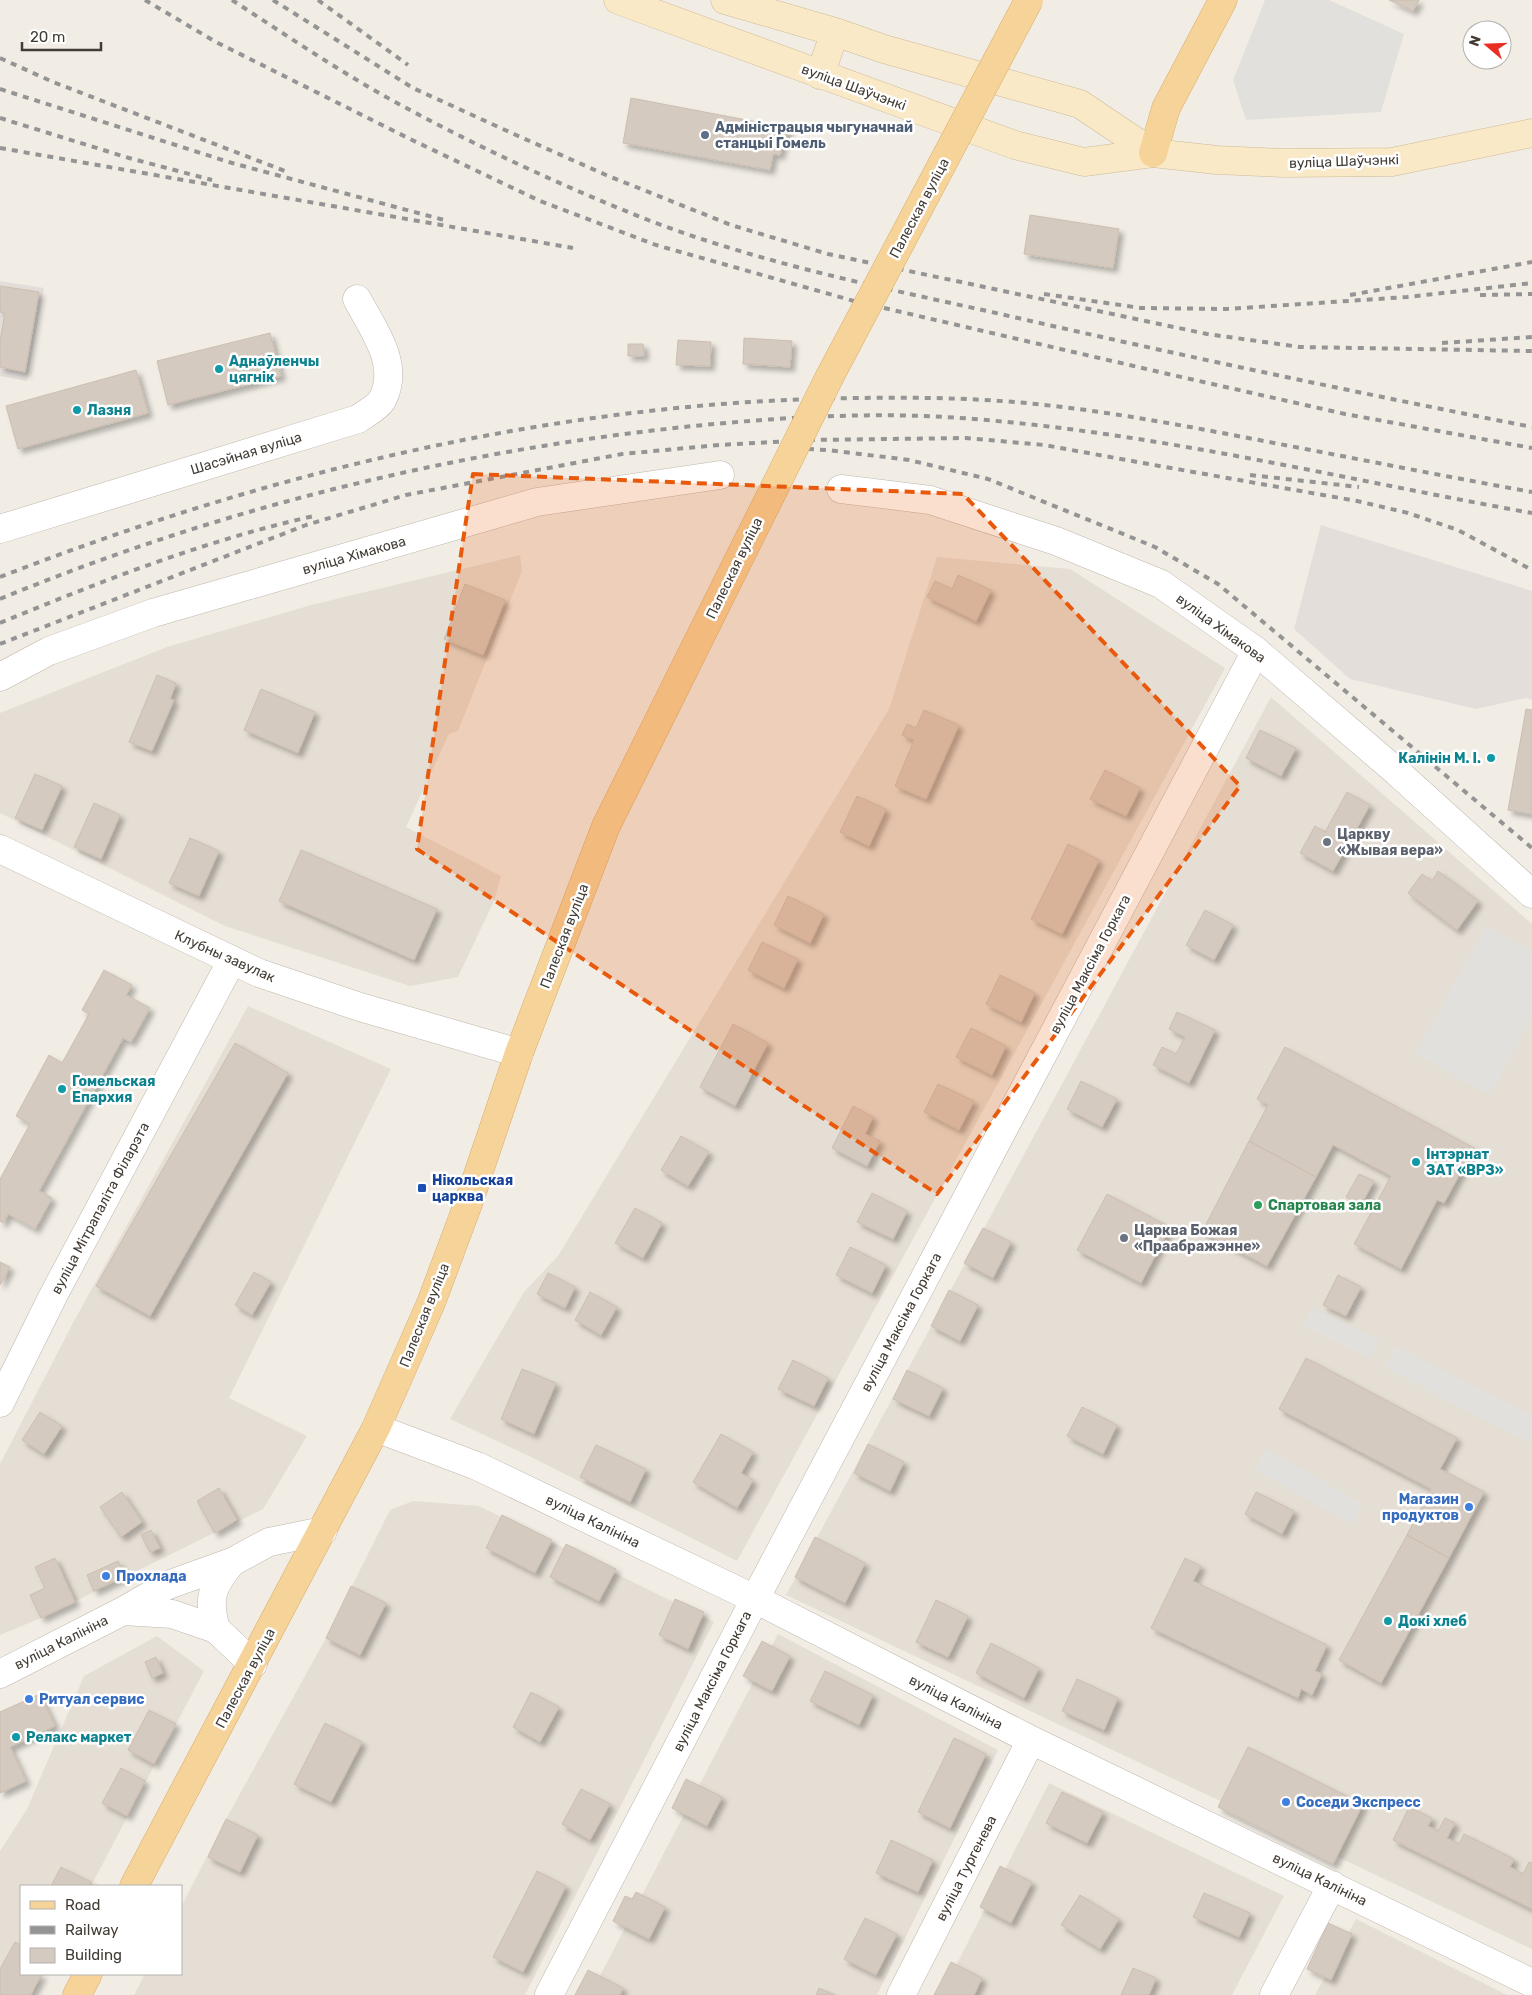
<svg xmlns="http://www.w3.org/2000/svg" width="1532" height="1995" viewBox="0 0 1532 1995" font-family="Rubik,sans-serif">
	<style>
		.residential { fill: #e5ded4 }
		.industrial { fill: #e3deda }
		.parking { fill: #e2e0dd }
		.building { fill: #d5cabf; stroke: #ccbeb0; filter: url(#shadow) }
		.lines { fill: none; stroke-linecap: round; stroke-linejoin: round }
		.minor-casing { stroke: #bfb6ac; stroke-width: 29 }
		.tertiary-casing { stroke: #bfb6ac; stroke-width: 29 }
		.secondary-casing { stroke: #ceba98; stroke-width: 29 }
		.primary-casing { stroke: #daad6b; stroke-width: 29 }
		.minor { stroke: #fff; stroke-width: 28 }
		.tertiary { stroke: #fff; stroke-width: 28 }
		.secondary { stroke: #fae9c6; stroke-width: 28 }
		.primary { stroke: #f6d399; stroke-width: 28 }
		.rail { stroke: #949494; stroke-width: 4; stroke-dasharray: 6 6; stroke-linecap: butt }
		.primary-bridge-casing { stroke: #daad6b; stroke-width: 29; stroke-linecap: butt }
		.primary-bridge { stroke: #f6d399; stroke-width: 28 }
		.marked { fill: #e8590c; fill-opacity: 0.2; stroke: #e8590c; stroke-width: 4; stroke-dasharray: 10 6; stroke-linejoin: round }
		.service-dot { fill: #5c6f8a; stroke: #fff; stroke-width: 2 }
		.culture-dot { fill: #0f9aa8; stroke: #fff; stroke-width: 2 }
		.worship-dot { fill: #6b7280; stroke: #fff; stroke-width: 2 }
		.transit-dot { fill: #1a4fb4; stroke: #fff; stroke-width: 2 }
		.leisure-dot { fill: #2e9e5b; stroke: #fff; stroke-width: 2 }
		.shop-dot { fill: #3f7fe0; stroke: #fff; stroke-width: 2 }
		.labels { text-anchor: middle; stroke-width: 5; stroke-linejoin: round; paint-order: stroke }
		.street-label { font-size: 14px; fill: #433c35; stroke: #fff }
		.service-label { font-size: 14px; font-weight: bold; fill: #4e5e75; stroke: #fff; text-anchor: start }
		.culture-label { font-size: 14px; font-weight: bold; fill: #0d838f; stroke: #fff; text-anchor: start }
		.worship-label { font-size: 14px; font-weight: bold; fill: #5b616d; stroke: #fff; text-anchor: start }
		.transit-label { font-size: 14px; font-weight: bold; fill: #164399; stroke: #fff; text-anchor: start }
		.leisure-label { font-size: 14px; font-weight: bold; fill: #27864d; stroke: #fff; text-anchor: start }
		.shop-label { font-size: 14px; font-weight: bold; fill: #366cbe; stroke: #fff; text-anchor: start }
	</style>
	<defs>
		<filter id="shadow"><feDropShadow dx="4.5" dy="4.5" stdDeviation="2.5" flood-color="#0004"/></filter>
	</defs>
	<rect width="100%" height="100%" fill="#f1ede5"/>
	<path class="residential" d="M 520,555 L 522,571 L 458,731 L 449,734 L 406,827 L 501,876 L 494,901 L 458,977 L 410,986 L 225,926 L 0,813 L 0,713 L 167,647 L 311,605 Z
		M 937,557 L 1070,569 L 1225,668 L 737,1561 L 533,1458 L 450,1419 L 524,1292 L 558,1256 L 889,709 Z
		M 1271,697 L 1532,924 L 1532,1949 L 786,1595 Z
		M 248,1006 L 391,1069 L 229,1398 L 307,1436 L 263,1509 L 41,1618 L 0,1635 L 0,1464 L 74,1321 Z
		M 413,1501 L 479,1506 L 714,1622 L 525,1995 L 134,1995 L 145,1974 L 181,1974 L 181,1907 L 226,1819 L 326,1638 L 390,1510 Z
		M 778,1634 L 998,1750 L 877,1995 L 590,1995 Z
		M 157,1636 L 204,1671 L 91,1886 L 21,1886 L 21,1974 L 44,1974 L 33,1995 L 0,1995 L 0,1851 L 27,1809 L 84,1676 Z
		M 1049,1783 L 1284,1896 L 1232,1995 L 941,1995 Z
		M 1356,1919 L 1507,1995 L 1315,1995 Z"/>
	<path class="industrial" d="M 0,281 L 44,288 L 27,381 L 0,376 Z
		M 1321,525 L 1532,591 L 1532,700 L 1526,698 L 1476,709 L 1350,679 L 1294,629 Z"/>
	<path class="parking" d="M 1265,0 L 1329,0 L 1404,34 L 1381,112 L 1246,120 L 1233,80 Z
		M 1486,926 L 1532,951 L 1532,1018 L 1490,1095 L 1415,1054 Z
		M 1312,1308 L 1380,1341 L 1371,1359 L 1303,1326 Z
		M 1395,1346 L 1532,1416 L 1532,1444 L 1385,1368 Z
		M 1266,1449 L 1363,1504 L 1352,1524 L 1255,1470 Z"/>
	<path class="building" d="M 1389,0 L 1419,0 L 1413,11 Z
		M 631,98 L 788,128 L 785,143 L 783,142 L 780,155 L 773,154 L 770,170 L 623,143 Z
		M 1030,215 L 1119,229 L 1113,268 L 1024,254 Z
		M 0,286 L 39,292 L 25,372 L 0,367 L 0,341 L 5,313 L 0,312 Z
		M 270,333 L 281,376 L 168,405 L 157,361 Z
		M 744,338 L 792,341 L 790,367 L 743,364 Z
		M 678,340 L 711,342 L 710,366 L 676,365 Z
		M 628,344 L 643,344 L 644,356 L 628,356 Z
		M 136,370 L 148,413 L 18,449 L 6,406 Z
		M 958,575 L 991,590 L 976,621 L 927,597 L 935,581 L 952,589 Z
		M 465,584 L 505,600 L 483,655 L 444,639 Z
		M 157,675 L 176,683 L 170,699 L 174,700 L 152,751 L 129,742 Z
		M 261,689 L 315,712 L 298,753 L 244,730 Z
		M 1526,709 L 1532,710 L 1532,814 L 1508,810 Z
		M 924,710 L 959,725 L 926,799 L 895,786 L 914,740 L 902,735 L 907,724 L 916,728 Z
		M 1260,730 L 1296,748 L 1281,776 L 1246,758 Z
		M 1105,770 L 1140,788 L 1126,816 L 1090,799 Z
		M 35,774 L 62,786 L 42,830 L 15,818 Z
		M 1347,792 L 1370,805 L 1333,871 L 1300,853 L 1315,826 L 1325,832 Z
		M 857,796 L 886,809 L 869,846 L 840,832 Z
		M 94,803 L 120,815 L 101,859 L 74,847 Z
		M 190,838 L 219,851 L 199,896 L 169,883 Z
		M 1068,844 L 1099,860 L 1062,934 L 1031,919 Z
		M 301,850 L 437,909 L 414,960 L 279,901 Z
		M 1438,871 L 1478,901 L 1457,930 L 1408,893 L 1422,874 L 1432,881 Z
		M 788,896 L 824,914 L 810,943 L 774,925 Z
		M 1205,910 L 1233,925 L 1214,960 L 1186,945 Z
		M 762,942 L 798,959 L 784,988 L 748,970 Z
		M 104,970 L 132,985 L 126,995 L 150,1008 L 131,1042 L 123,1038 L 39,1191 L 52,1198 L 35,1229 L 8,1214 L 3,1223 L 0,1221 L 0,1179 L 30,1124 L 16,1116 L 49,1055 L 62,1063 L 89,1014 L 82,1010 Z
		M 1000,975 L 1035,993 L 1021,1022 L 986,1004 Z
		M 1177,1012 L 1215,1030 L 1189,1083 L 1153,1065 L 1162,1047 L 1176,1054 L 1185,1037 L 1169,1029 Z
		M 733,1024 L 768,1043 L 735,1106 L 700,1087 Z
		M 971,1028 L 1006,1046 L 992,1075 L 956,1057 Z
		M 235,1043 L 288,1073 L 150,1316 L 96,1286 Z
		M 1285,1047 L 1474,1148 L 1444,1203 L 1437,1200 L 1401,1269 L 1354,1244 L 1391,1176 L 1333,1145 L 1316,1177 L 1249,1141 L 1268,1105 L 1257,1099 Z
		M 1081,1081 L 1117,1099 L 1102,1127 L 1067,1109 Z
		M 938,1084 L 974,1101 L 959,1130 L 924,1112 Z
		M 853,1106 L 873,1117 L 865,1134 L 880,1141 L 867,1166 L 832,1148 Z
		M 681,1136 L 709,1152 L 688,1186 L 661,1170 Z
		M 1249,1141 L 1316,1177 L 1267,1266 L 1202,1232 Z
		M 1359,1174 L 1374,1181 L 1361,1205 L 1346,1197 Z
		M 872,1193 L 907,1211 L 893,1239 L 857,1222 Z
		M 1107,1194 L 1170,1227 L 1141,1283 L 1077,1250 Z
		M 635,1208 L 662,1223 L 643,1258 L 615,1243 Z
		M 983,1228 L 1011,1242 L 993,1278 L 964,1263 Z
		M 850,1247 L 886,1265 L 872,1293 L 836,1275 Z
		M 0,1262 L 10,1267 L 0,1285 Z
		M 254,1272 L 271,1282 L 252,1315 L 235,1305 Z
		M 548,1273 L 575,1287 L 565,1308 L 537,1294 Z
		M 1338,1275 L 1361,1287 L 1346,1316 L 1323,1305 Z
		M 949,1290 L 978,1305 L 960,1341 L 931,1326 Z
		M 590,1292 L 617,1307 L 601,1335 L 575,1320 Z
		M 1306,1358 L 1457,1438 L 1440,1469 L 1484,1492 L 1449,1558 L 1407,1535 L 1431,1489 L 1279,1409 Z
		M 793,1360 L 828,1378 L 814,1406 L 778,1389 Z
		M 522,1369 L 556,1383 L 534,1434 L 501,1419 Z
		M 907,1370 L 943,1388 L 929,1416 L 893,1399 Z
		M 1082,1407 L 1117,1425 L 1103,1454 L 1067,1436 Z
		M 40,1412 L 62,1426 L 44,1454 L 22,1440 Z
		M 721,1434 L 753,1452 L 741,1473 L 753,1480 L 737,1508 L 693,1482 Z
		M 868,1444 L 904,1462 L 890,1491 L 854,1473 Z
		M 596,1445 L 646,1469 L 630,1502 L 580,1477 Z
		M 219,1488 L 237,1520 L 215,1533 L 197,1501 Z
		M 122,1492 L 142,1522 L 121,1537 L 100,1507 Z
		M 1256,1492 L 1294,1511 L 1282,1534 L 1245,1514 Z
		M 502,1515 L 552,1540 L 535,1573 L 486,1548 Z
		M 151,1530 L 160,1548 L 150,1552 L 141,1535 Z
		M 1407,1535 L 1449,1558 L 1381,1683 L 1339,1660 Z
		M 815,1537 L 865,1563 L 845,1603 L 795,1577 Z
		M 566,1544 L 616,1569 L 599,1601 L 550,1577 Z
		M 55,1558 L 75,1602 L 41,1618 L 30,1595 L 45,1588 L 35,1567 Z
		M 1185,1558 L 1201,1566 L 1193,1581 L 1327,1645 L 1315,1671 L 1322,1674 L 1312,1695 L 1301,1689 L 1298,1698 L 1151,1628 Z
		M 118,1561 L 126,1576 L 94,1591 L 87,1575 Z
		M 351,1586 L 386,1603 L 360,1655 L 326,1638 Z
		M 675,1599 L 704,1612 L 688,1649 L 659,1635 Z
		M 936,1600 L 968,1616 L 948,1657 L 916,1642 Z
		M 762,1641 L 790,1656 L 772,1691 L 743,1676 Z
		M 991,1643 L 1039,1668 L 1024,1698 L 976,1673 Z
		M 156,1657 L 163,1673 L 152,1678 L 145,1662 Z
		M 825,1671 L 873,1695 L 859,1725 L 810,1701 Z
		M 1077,1679 L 1118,1698 L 1104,1730 L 1062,1711 Z
		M 531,1692 L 559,1707 L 540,1742 L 513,1727 Z
		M 40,1694 L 55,1726 L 10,1747 L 26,1781 L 0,1793 L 0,1712 Z
		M 149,1710 L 176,1724 L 154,1764 L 128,1750 Z
		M 325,1723 L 362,1742 L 331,1802 L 294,1784 Z
		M 954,1738 L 986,1754 L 950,1828 L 918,1812 Z
		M 1248,1747 L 1363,1804 L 1333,1864 L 1218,1807 Z
		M 121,1768 L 145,1781 L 127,1816 L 102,1803 Z
		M 686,1779 L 722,1797 L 707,1826 L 672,1808 Z
		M 581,1789 L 610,1804 L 590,1840 L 562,1824 Z
		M 1062,1792 L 1103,1812 L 1087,1843 L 1046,1823 Z
		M 1409,1807 L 1432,1818 L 1428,1826 L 1438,1831 L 1445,1818 L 1455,1823 L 1447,1838 L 1459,1844 L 1464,1834 L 1514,1859 L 1510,1867 L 1523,1874 L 1529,1862 L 1532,1863 L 1532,1909 L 1393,1840 Z
		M 226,1819 L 258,1835 L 240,1872 L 208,1857 Z
		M 891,1840 L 933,1860 L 918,1892 L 876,1873 Z
		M 1000,1866 L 1032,1882 L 1011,1923 L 980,1907 Z
		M 61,1867 L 91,1882 L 88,1886 L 51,1886 Z
		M 537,1871 L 566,1886 L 523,1972 L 493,1957 Z
		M 636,1892 L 665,1907 L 649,1939 L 613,1921 L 625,1896 L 632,1899 Z
		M 1204,1893 L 1250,1913 L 1239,1937 L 1193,1917 Z
		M 1080,1895 L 1119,1919 L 1100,1949 L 1061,1925 Z
		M 865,1918 L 897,1934 L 876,1975 L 844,1959 Z
		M 1328,1923 L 1352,1934 L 1331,1980 L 1307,1969 Z
		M 15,1942 L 21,1945 L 21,1974 L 42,1974 L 31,1995 L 0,1995 L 0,1969 Z
		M 951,1962 L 982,1978 L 974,1995 L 934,1995 Z
		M 1133,1968 L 1156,1978 L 1149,1995 L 1121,1995 Z
		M 588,1970 L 623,1988 L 620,1995 L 575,1995 Z
		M 819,1988 L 835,1995 L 816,1995 Z"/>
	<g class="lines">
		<defs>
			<path id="minor" d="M 841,489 L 930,500 L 1056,541 L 1161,584 L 1256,651
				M 0,529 L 358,419 C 365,414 378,407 382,400 C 401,365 373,329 357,299
				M 0,677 L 49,651 L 153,613 L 537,502 L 720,475
				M 0,849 L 259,973 L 360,1007 L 519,1053
				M 0,1403 L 53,1296 L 231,962
				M 755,1599 L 1031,1740 L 1532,1983
				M 123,1611 L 172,1614 L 216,1629 L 253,1664
				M 216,1629 C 207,1598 212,1586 232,1562
				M 0,1674 L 123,1611 L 168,1585 L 232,1562 L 269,1542 L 323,1531
				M 901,1995 L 1031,1740
				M 1274,1995 L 1332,1885"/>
			<path id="tertiary" d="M 376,1428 L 477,1466 L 755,1599
				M 549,1995 L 755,1599 L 1256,651 L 1397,772 L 1532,894"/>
			<path id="secondary" d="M 618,0 L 1015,145 L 1084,162 L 1153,153 L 1217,160 L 1284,163 L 1392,162 L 1532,133
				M 725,0 L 835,32 L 884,49 L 1080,104 L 1153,153
				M 820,75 L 835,32"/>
			<path id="primary" d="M 1153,153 L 1166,108 L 1223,0
				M 134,1886 L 376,1428 L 431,1303 L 468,1204 L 519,1053 L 606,826 L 651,736
				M 77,1995 L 88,1974"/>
		</defs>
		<use href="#minor" class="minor-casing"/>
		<use href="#tertiary" class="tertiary-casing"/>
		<use href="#secondary" class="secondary-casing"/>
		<use href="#primary" class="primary-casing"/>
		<use href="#minor" class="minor"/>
		<use href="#tertiary" class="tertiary"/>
		<use href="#secondary" class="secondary"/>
		<use href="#primary" class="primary"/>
		<path class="rail" d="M 145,0 L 216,42 L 410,139 L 540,201 L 656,245 L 854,301 L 1168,374 L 1345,414 L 1532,448
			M 232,0 C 286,35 340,72 397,103 C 478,147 562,186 648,220 C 760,263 879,287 996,313 C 1174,354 1353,392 1532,427
			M 273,0 L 413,88 L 516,135 L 606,175 L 731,225 L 828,254 L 1207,334 L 1300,347 L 1532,351
			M 318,0 L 408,65
			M 0,58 L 53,82 L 285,171
			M 0,89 L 232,163 L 444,220
			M 0,118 L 129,158 L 212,180
			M 0,148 L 573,248
			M 1044,294 L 1141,308 L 1227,309 L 1407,297 L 1532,283
			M 1350,295 L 1532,262
			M 1480,295 L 1532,294
			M 1442,343 L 1532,337
			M 784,448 L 828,450 L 909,460 L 988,479 L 1155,547 L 1218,584 L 1532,848
			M 1250,475 L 1359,487
			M 0,577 C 272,471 564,401 857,398 C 919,397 983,398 1045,405 C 1136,415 1226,434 1316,451 C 1388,465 1460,479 1532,492
			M 0,599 C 218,509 449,452 684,427 C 780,417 878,411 974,419 C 1162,434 1347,480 1532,513
			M 0,623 C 102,581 206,540 314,516
			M 0,644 L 306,525 L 406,495 L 622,454 L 719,445 L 810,440 L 966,438 L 1044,445 L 1154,465 L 1357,501 L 1408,513 L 1458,530 L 1532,570"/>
		<defs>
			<path id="primary-bridge" d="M 651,736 L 830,376 L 1029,0"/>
		</defs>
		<use href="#primary-bridge" class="primary-bridge-casing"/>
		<use href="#primary-bridge" class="primary-bridge"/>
	</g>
	<path class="marked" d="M 473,474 L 963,494 L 1240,786 L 937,1194 L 417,849 Z"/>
	<circle class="service-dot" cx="705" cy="135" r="5"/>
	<g class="culture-dot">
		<circle cx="219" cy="369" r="5"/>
		<circle cx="77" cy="410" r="5"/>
		<circle cx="1491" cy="758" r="5"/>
		<circle cx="62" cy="1089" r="5"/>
		<circle cx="1416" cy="1162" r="5"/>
		<circle cx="1388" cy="1621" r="5"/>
		<circle cx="16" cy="1737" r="5"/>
	</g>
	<g class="worship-dot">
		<circle cx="1327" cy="842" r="5"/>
		<circle cx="1124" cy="1238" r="5"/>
	</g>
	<rect class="transit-dot" x="417" y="1183" width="10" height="10" rx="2.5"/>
	<circle class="leisure-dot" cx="1258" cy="1205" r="5"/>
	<g class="shop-dot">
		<circle cx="1469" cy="1507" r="5"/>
		<circle cx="106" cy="1576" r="5"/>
		<circle cx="29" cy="1699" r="5"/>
		<circle cx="1286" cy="1802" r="5"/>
	</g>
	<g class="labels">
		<g class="street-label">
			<text transform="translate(854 87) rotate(20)" y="5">вуліца Шаўчэнкі</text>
			<text transform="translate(1344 161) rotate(-2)" y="5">вуліца Шаўчэнкі</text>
			<text transform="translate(919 208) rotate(-62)" y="5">Палеская вуліца</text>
			<text transform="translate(246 453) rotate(-17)" y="5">Шасэйная вуліца</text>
			<text transform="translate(354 555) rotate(-16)" y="5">вуліца Хімакова</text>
			<text transform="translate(734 568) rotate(-64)" y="5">Палеская вуліца</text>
			<text transform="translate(1221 628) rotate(36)" y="5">вуліца Хімакова</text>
			<text transform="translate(564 936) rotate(-69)" y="5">Палеская вуліца</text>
			<text transform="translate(225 956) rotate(24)" y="5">Клубны завулак</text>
			<text transform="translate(1090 964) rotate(-62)" y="5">вуліца Максіма Горкага</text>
			<text transform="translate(100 1208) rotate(-62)" y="5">вуліца Мітрапаліта Філарэта</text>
			<text transform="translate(424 1315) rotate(-68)" y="5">Палеская вуліца</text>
			<text transform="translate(901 1322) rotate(-62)" y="5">вуліца Максіма Горкага</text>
			<text transform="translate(593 1521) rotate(26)" y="5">вуліца Калініна</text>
			<text transform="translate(61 1642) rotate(-27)" y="5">вуліца Калініна</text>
			<text transform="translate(245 1678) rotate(-62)" y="5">Палеская вуліца</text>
			<text transform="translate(712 1681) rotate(-63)" y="5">вуліца Максіма Горкага</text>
			<text transform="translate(956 1702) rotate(27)" y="5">вуліца Калініна</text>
			<text transform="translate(966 1868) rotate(-63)" y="5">вуліца Тургенева</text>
			<text transform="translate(1320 1879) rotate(26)" y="5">вуліца Калініна</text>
		</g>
		<g class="service-label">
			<text x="715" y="132">Адміністрацыя чыгуначнай<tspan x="715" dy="16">станцыі Гомель</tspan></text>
		</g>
		<g class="culture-label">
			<text x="229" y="366">Аднаўленчы<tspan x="229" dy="16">цягнік</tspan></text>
			<text x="87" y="415">Лазня</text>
			<text x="1481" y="763" text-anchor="end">Калінін М. І.</text>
			<text x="72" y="1086">Гомельская<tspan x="72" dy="16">Епархия</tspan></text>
			<text x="1426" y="1159">Інтэрнат<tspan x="1426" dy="16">ЗАТ «ВРЗ»</tspan></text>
			<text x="1398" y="1626">Докі хлеб</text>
			<text x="26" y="1742">Релакс маркет</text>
		</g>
		<g class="worship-label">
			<text x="1337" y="839">Царкву<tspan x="1337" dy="16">«Жывая вера»</tspan></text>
			<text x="1134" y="1235">Царква Божая<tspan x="1134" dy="16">«Праабражэнне»</tspan></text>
		</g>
		<g class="transit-label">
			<text x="432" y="1185">Нікольская<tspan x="432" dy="16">царква</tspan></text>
		</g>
		<g class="leisure-label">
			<text x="1268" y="1210">Спартовая зала</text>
		</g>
		<g class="shop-label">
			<text x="1459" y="1504" text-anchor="end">Магазин<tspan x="1459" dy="16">продуктов</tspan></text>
			<text x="116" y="1581">Прохлада</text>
			<text x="39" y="1704">Ритуал сервис</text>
			<text x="1296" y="1807">Соседи Экспресс</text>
		</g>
	</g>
	<rect x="20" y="1885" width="162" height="90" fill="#ffffff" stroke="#b4b1ae"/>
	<rect x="30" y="1901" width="25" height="8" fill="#f6d399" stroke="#b4b1ae"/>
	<text x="65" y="1910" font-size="15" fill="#433c35">Road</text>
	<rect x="30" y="1926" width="25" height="8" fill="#949494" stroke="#b4b1ae"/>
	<text x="65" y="1935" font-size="15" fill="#433c35">Railway</text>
	<rect x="30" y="1948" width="25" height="15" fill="#d5cabf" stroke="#b4b1ae"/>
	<text x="65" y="1960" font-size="15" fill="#433c35">Building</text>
	<g transform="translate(1487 45) rotate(289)"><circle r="24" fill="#ffffff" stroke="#b4b1ae"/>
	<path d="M0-4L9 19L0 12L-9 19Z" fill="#ea2e24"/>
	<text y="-8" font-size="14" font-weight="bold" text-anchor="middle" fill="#433c35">N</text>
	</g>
	<path d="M22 42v8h79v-8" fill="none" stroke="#433c35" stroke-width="2.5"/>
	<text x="30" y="42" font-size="15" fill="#433c35" stroke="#ffffff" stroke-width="4" paint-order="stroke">20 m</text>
</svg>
